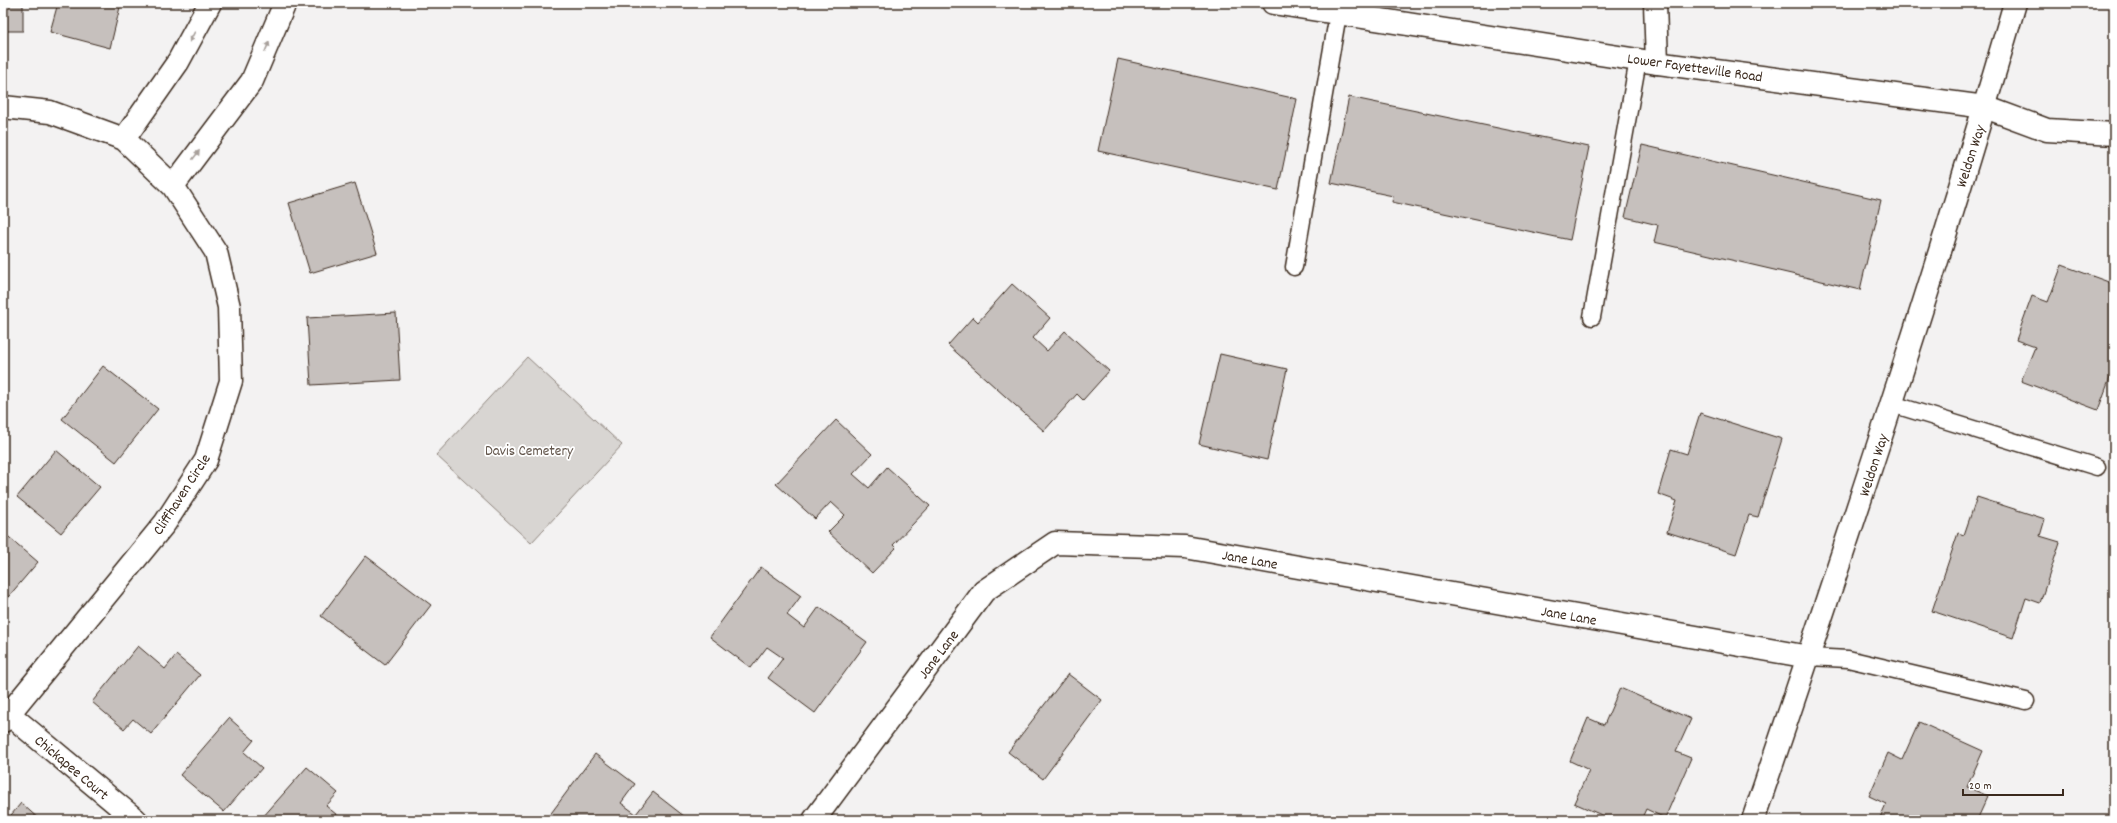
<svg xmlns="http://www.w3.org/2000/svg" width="2117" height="823" viewBox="0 0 2117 823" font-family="Dekko,sans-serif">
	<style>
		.green { fill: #d8d5d2; stroke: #8a8078 }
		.building { fill: #c6c0bd; stroke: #3b2a1e }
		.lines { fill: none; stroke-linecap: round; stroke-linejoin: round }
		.lane-casing { stroke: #3b2a1e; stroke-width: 19 }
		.street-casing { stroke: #3b2a1e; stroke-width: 25 }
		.secondary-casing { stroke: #3b2a1e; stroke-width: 25 }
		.lane { stroke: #fff; stroke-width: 16 }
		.street { stroke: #fff; stroke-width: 22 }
		.secondary { stroke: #fff; stroke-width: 22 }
		.oneway { fill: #a79f9a }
		.labels { text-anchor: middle; stroke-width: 3.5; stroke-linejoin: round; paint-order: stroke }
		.street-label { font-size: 15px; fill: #3b2a1e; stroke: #fff }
		.park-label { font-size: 15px; fill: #62554b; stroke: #fff }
	</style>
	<rect width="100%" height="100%" fill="#f3f2f2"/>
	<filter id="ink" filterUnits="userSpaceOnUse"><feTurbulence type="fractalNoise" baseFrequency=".025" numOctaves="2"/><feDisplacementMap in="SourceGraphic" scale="8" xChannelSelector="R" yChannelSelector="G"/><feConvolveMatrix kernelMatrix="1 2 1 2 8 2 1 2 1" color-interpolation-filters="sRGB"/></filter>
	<g filter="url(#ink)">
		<path class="green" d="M 527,357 L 622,445 L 531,543 L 436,455 Z"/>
		<path class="building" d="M 3,3 L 23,3 L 23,31 L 3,31 Z
			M 58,3 L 121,3 L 110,48 L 50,32 Z
			M 1118,59 L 1297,99 L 1278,190 L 1098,151 Z
			M 1349,97 L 1589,147 L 1570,240 L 1392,202 L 1393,196 L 1331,183 Z
			M 1642,145 L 1881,200 L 1860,290 L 1654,242 L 1658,225 L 1625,217 Z
			M 355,183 L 377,253 L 310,273 L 289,203 Z
			M 2062,265 L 2114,284 L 2114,367 L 2098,410 L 2021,381 L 2035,347 L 2016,340 L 2032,296 L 2048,302 Z
			M 1012,284 L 1050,318 L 1033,338 L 1047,351 L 1065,331 L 1109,371 L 1083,400 L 1077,394 L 1044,431 L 948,345 L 973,317 L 978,322 Z
			M 396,313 L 400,380 L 311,385 L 307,318 Z
			M 1220,354 L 1287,369 L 1267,460 L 1199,444 Z
			M 103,366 L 158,409 L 116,462 L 62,419 Z
			M 1700,413 L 1782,439 L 1758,517 L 1749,515 L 1736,554 L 1667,532 L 1677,501 L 1658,494 L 1671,449 L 1687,454 Z
			M 836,420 L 872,454 L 853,474 L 869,488 L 887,467 L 930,506 L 893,545 L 896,548 L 872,573 L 828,532 L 845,515 L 831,502 L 815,519 L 776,484 Z
			M 56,450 L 100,487 L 61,533 L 17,497 Z
			M 1977,497 L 2045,519 L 2040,536 L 2060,542 L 2040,603 L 2026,598 L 2013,638 L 1932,611 L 1958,533 L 1964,535 Z
			M 3,532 L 38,562 L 3,603 Z
			M 366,556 L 431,605 L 385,665 L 321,616 Z
			M 761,567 L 801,596 L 787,615 L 804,628 L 819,607 L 867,642 L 815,713 L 768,678 L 783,658 L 767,647 L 751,668 L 710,637 Z
			M 138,646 L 165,669 L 176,655 L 200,675 L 151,734 L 133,719 L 124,729 L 92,702 Z
			M 1068,674 L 1102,700 L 1043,779 L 1008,752 Z
			M 1620,688 L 1691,719 L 1676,752 L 1691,758 L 1665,818 L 1646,809 L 1641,820 L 1613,820 L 1574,803 L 1589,770 L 1570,761 L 1588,718 L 1604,725 Z
			M 229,718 L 254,740 L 244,752 L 262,768 L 224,812 L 180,775 Z
			M 1919,722 L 1983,751 L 1967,787 L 1988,796 L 1977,820 L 1879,820 L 1886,804 L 1869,796 L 1888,753 L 1902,760 Z
			M 595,754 L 635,784 L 621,803 L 636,814 L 653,792 L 689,820 L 546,820 Z
			M 307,767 L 338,793 L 326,806 L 342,819 L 264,820 L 262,818 Z
			M 21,803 L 40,820 L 7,820 Z"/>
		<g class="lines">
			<defs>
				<path id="lane" d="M 1294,267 L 1338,14
					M 1592,317 L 1638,60
					M 1892,404 L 2097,467
					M 1809,657 L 1848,659 L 2026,701"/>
				<path id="street" d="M 1655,3 L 1657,63
					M 3,107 L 50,112 L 124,139 L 173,186 L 216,252 L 229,307 L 231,381 L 206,460 L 165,523 L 3,721
					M 124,139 L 178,62 L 210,3
					M 173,186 L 252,81 L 285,3
					M 9,714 L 136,820
					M 814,820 L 984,591 L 1055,543 L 1185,547 L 1809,657
					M 1753,820 C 1845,549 1935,278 2015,3"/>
				<path id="secondary" d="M 1273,3 L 1657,63 L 1985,107 L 2047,130 L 2114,134"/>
			</defs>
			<use href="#lane" class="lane-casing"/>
			<use href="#street" class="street-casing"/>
			<use href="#secondary" class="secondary-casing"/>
			<use href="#lane" class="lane"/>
			<use href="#street" class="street"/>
			<use href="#secondary" class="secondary"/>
		</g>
		<defs><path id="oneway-solid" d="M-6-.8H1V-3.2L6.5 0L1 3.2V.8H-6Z"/></defs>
		<g class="oneway">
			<use href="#oneway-solid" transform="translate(192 37) rotate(118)"/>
			<use href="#oneway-solid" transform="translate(267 47) rotate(-67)"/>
			<use href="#oneway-solid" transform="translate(196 155) rotate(-53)"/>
		</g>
	</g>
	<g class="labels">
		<g class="street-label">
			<text transform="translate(1695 67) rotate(8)" y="5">Lower Fayetteville Road</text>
			<text transform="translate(1970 156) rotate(-72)" y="5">Weldon Way</text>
			<text transform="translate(1873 465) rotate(-72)" y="5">Weldon Way</text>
			<text transform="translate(181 494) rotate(-57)" y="5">Cliffhaven Circle</text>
			<text transform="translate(1250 559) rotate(10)" y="5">Jane Lane</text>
			<text transform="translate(1569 615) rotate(10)" y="5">Jane Lane</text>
			<text transform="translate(938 654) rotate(-53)" y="5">Jane Lane</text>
			<text transform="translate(72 767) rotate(40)" y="5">Chickapee Court</text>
		</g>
		<g class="park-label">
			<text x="529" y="455">Davis Cemetery</text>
		</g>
	</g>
	<rect width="2117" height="823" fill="none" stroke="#fff" stroke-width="16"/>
	<rect x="8" y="8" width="2101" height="807" fill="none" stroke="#3b2a1e" stroke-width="1.5" filter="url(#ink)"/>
	<path d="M1963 789v6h100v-6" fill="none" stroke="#3b2a1e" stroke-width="2"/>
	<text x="1969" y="789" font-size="12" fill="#3b2a1e" stroke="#ffffff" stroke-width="3" paint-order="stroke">20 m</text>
</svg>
